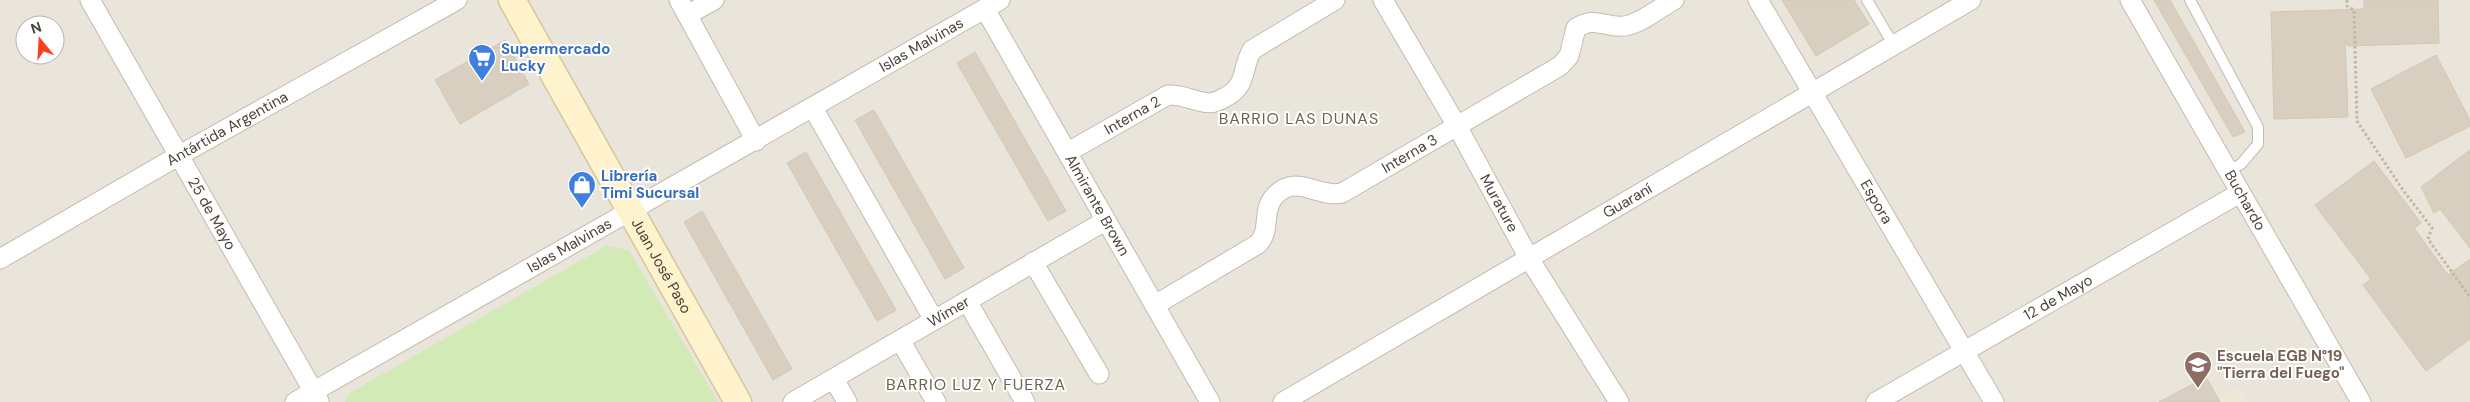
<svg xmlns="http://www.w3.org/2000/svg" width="2470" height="402" viewBox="0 0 2470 402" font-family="'DM Sans',sans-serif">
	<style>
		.residential { fill: #eae5da; fill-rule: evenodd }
		.education { fill: #efe8d6 }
		.green { fill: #d2eab5 }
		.building { fill: #d8cfc1; stroke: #d3c7b4 }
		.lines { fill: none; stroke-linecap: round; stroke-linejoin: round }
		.service-casing { stroke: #c2bbae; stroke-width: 12 }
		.minor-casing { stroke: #c2bbae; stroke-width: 21 }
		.secondary-casing { stroke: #d6c79b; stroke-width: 29 }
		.path { stroke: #c4b79f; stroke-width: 3; stroke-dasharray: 2.5 2.5; stroke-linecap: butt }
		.service { stroke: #fff; stroke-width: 10 }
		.minor { stroke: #fff; stroke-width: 19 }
		.secondary { stroke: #fff3cd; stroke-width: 26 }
		.labels { text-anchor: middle; stroke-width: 4; stroke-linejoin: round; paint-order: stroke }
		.street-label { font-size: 15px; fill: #4b4439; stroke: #fff }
		.shop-label { font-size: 15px; font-weight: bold; fill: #366cbe; stroke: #fff; text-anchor: start }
		.education-label { font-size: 15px; font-weight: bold; fill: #785e54; stroke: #fff; text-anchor: start }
		.neighbourhood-label { font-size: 16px; letter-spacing: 1px; fill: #6e6250; stroke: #fff }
	</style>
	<rect width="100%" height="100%" fill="#f6f3ec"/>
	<path class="residential" d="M 0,0 L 2470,0 L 2470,402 L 0,402 ZM 25,25 L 55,25 L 55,55 L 25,55 Z"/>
	<path class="education" d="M 2206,377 L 2218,398 L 2240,387 L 2248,402 L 2159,402 Z"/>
	<path class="green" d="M 606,246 L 629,250 L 718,402 L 345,402 L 348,394 Z"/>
	<path class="building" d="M 1782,0 L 1854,0 L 1869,24 L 1816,56 Z
		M 2154,0 L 2170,0 L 2245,132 L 2233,137 Z
		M 2364,0 L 2438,0 L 2439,43 L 2348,46 L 2345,40 L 2348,117 L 2274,119 L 2271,12 L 2364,9 Z
		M 505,40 L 529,84 L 460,124 L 435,80 Z
		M 975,52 L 1066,211 L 1048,221 L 957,63 Z
		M 2436,55 L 2470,120 L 2470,126 L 2406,158 L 2371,89 Z
		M 874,110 L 964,268 L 945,279 L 855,120 Z
		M 2470,150 L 2470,248 L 2440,209 L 2434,213 L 2421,187 Z
		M 806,152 L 896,310 L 877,321 L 787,163 Z
		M 2374,161 L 2421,223 L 2414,228 L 2448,275 L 2470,259 L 2470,339 L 2426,371 L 2363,285 L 2371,279 L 2315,205 Z
		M 702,211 L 792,369 L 773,380 L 684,222 Z
		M 2206,377 L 2220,402 L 2159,402 Z"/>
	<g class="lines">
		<defs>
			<path id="service" d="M 1867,0 L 1893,44
				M 2190,0 L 2258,127 L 2258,144 L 2241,164 L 2227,172"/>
			<g id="minor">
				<path id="s1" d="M 90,0 L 319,401"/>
				<path d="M 679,0 L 756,141"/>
				<path id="s2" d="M 1383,0 L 1457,126 L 1530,260 L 1619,402"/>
				<path id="s3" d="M 1758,0 L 1994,402"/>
				<path id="s4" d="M 2130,0 L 2361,402"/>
				<path id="s5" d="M 985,9 L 1210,402"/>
				<path d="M 687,15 L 714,0"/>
				<path d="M 813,108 L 934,320"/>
				<path id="s6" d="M 1068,152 L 1168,95 C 1181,94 1191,100 1203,102 C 1211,104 1216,102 1222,99 C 1249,86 1240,71 1252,50 L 1335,0"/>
				<path id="s7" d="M 0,259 L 178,156 L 457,0"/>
				<path d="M 1033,262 L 1099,374"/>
				<path d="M 967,301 L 1025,402"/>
				<path id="s8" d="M 1155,305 L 1258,244 C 1271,231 1262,212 1273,198 C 1295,171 1318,199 1342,193 L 1560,66 L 1569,56 L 1576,28 C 1596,15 1606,29 1625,26 C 1642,23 1659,8 1674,0"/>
				<path d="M 900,340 L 936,402"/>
				<path d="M 834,379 L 847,402"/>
				<path id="s9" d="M 295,402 L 1000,0"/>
				<path id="s10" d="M 793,402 L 1105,221"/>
				<path id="s11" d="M 1283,402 L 1971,0"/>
				<path id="s12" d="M 1876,402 L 2240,193"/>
			</g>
			<g id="secondary">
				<path id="s13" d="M 512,0 L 738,402"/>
			</g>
		</defs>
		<use href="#service" class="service-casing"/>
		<use href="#minor" class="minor-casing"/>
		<use href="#secondary" class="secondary-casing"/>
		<path class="path" d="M 2347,0 L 2347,6 L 2354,10 L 2357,121 L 2403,190 L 2432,228 L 2428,239 L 2470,297"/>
		<use href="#service" class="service"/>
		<use href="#minor" class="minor"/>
		<use href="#secondary" class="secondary"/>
	</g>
	<defs>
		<symbol id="supermarket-pin" viewBox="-11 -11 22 30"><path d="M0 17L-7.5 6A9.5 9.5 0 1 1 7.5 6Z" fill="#3f7fe0" stroke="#fff"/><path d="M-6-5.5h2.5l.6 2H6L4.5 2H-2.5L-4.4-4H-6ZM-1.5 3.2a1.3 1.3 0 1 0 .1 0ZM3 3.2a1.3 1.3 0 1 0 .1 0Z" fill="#fff"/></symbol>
		<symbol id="shop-pin" viewBox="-11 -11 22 30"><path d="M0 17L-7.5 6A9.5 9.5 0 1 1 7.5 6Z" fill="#3f7fe0" stroke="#fff"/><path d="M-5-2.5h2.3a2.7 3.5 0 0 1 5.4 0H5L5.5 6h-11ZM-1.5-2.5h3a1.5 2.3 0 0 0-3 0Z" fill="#fff"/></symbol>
		<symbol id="school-pin" viewBox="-11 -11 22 30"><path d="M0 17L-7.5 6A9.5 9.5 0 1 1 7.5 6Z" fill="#8d6e63" stroke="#fff"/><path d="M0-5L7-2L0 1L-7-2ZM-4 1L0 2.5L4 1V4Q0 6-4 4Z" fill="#fff"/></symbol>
	</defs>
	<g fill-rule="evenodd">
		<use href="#supermarket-pin" x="466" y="42" width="32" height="43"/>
		<use href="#shop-pin" x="566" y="169" width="32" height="43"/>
		<use href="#school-pin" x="2182" y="349" width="32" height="43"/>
	</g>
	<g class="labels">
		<g class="street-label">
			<text dy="5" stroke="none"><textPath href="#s9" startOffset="721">Islas Malvinas</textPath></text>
			<text dy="5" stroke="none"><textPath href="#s6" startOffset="74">Interna 2</textPath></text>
			<text dy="5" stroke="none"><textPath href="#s7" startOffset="262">Antártida Argentina</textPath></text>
			<text dy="5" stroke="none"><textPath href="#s8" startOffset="321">Interna 3</textPath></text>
			<text dy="5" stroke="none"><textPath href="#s3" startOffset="234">Espora</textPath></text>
			<text dy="5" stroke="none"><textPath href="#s4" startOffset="231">Buchardo</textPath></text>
			<text dy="5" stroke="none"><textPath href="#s2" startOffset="234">Murature</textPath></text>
			<text dy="5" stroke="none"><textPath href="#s11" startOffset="399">Guaraní</textPath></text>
			<text dy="5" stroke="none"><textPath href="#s5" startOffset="226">Almirante Brown</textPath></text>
			<text dy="5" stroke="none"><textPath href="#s1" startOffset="246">25 de Mayo</textPath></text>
			<text dy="5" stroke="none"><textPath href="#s9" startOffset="316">Islas Malvinas</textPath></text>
			<text dy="5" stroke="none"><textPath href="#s13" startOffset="305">Juan José Paso</textPath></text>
			<text dy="5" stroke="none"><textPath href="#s12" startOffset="210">12 de Mayo</textPath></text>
			<text dy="5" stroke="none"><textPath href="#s10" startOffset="180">Wimer</textPath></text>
		</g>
		<g class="shop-label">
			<text x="501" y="54">Supermercado<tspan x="501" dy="17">Lucky</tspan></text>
			<text x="601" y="181">Librería<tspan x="601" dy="17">Timi Sucursal</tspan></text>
		</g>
		<g class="education-label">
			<text x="2217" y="361">Escuela EGB N°19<tspan x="2217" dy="17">"Tierra del Fuego"</tspan></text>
		</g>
		<g class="neighbourhood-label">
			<text x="1299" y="124">BARRIO LAS DUNAS</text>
			<text x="976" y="390">BARRIO LUZ Y FUERZA</text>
		</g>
	</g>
	<g transform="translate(40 40) rotate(342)"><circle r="24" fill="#ffffff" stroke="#b7b4b0"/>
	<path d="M0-4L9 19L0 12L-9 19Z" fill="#fc3f1d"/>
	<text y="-8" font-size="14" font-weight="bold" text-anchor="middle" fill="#4b4439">N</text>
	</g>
</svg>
